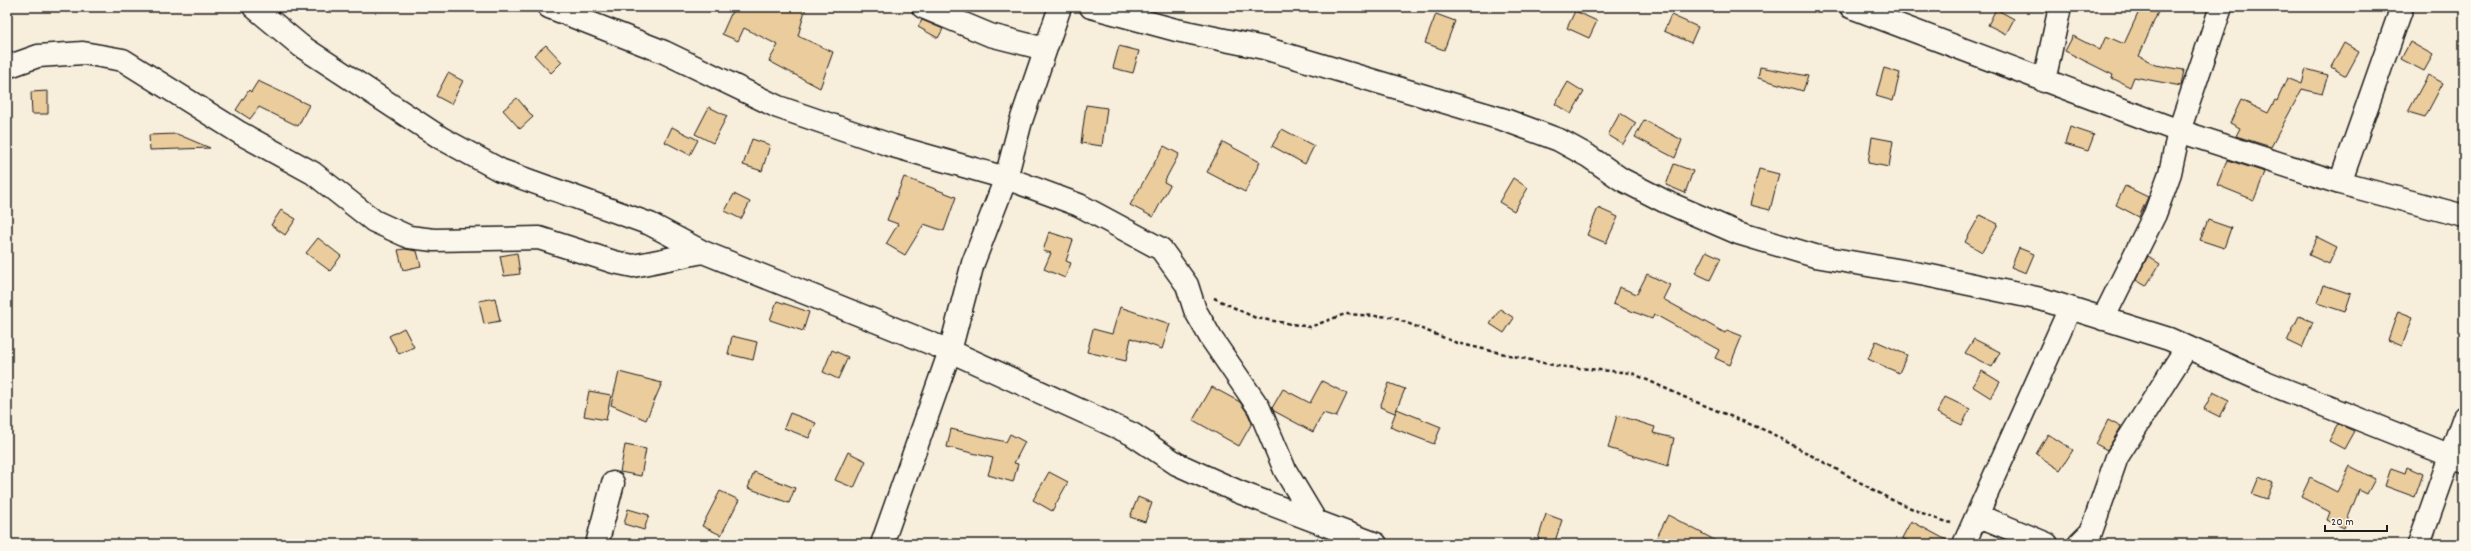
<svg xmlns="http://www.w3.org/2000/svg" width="2471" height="551" viewBox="0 0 2471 551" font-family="Dekko,sans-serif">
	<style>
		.building { fill: #ebcc9d; stroke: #1c1c1c }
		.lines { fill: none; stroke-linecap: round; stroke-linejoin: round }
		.minor-casing { stroke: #1c1c1c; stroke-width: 25 }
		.path { stroke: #1c1c1c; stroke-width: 2.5; stroke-dasharray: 4 3; stroke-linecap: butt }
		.minor { stroke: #fbf7ec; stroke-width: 22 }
	</style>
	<rect width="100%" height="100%" fill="#f8eedc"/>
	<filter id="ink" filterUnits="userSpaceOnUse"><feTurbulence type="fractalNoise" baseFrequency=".025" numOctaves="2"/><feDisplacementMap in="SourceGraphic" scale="8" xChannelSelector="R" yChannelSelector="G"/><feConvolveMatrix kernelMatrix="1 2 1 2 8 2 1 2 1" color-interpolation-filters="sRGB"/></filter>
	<g filter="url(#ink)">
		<path class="building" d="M 734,7 L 806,7 L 798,36 L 833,52 L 820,88 L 769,61 L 778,45 L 744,28 L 738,41 L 722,34 Z
			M 2141,7 L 2158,12 L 2139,56 L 2156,65 L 2184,70 L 2181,86 L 2134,77 L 2130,87 L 2112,78 L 2113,75 L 2065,51 L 2073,36 L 2100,50 L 2106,36 L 2124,44 Z
			M 1996,9 L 2014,19 L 2006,34 L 1988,25 Z
			M 1575,11 L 1597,21 L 1589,38 L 1567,28 Z
			M 1436,14 L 1455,21 L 1444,50 L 1425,43 Z
			M 1671,15 L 1698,27 L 1691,43 L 1664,31 Z
			M 922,20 L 943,29 L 938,38 L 918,27 Z
			M 2410,42 L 2433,55 L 2424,71 L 2401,59 Z
			M 2344,43 L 2359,52 L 2346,76 L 2331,67 Z
			M 546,45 L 562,62 L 551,73 L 534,55 Z
			M 1119,46 L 1139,51 L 1133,73 L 1113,68 Z
			M 1760,67 L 1808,76 L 1803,91 L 1758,78 Z
			M 1884,68 L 1900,73 L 1893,101 L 1876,96 Z
			M 2306,69 L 2328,75 L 2322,94 L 2302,89 L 2271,147 L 2236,136 L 2240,128 L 2230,123 L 2241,100 L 2268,113 L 2275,100 L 2277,101 L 2287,78 L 2302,84 Z
			M 448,73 L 463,81 L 451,104 L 436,96 Z
			M 2428,75 L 2443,83 L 2425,117 L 2408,112 Z
			M 258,81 L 309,105 L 298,126 L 259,107 L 250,119 L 236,110 L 249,90 L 251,92 Z
			M 1568,82 L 1584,92 L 1571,114 L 1555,104 Z
			M 48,91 L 48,114 L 32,114 L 31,92 Z
			M 517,98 L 533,117 L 520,129 L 503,110 Z
			M 1086,105 L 1107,108 L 1102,146 L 1081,143 Z
			M 709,107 L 727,116 L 713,143 L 695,134 Z
			M 1620,113 L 1636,123 L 1623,144 L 1608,135 Z
			M 1644,120 L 1682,140 L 1675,158 L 1635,137 Z
			M 672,127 L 698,140 L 690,155 L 665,142 Z
			M 2070,127 L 2094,135 L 2088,151 L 2065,144 Z
			M 1282,129 L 1314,146 L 1305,164 L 1272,146 Z
			M 177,134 L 210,148 L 150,150 L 149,135 Z
			M 1872,137 L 1893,141 L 1889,167 L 1868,163 Z
			M 752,139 L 770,145 L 762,171 L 743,165 Z
			M 1223,142 L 1260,162 L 1245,192 L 1207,172 Z
			M 1164,146 L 1179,154 L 1164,182 L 1170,185 L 1153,217 L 1130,205 Z
			M 2227,160 L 2265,172 L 2254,200 L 2217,185 Z
			M 1674,164 L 1693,171 L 1685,193 L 1666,185 Z
			M 1759,169 L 1779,174 L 1770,210 L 1750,205 Z
			M 904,177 L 956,197 L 944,231 L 924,224 L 905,255 L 886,244 L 898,224 L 887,220 Z
			M 1513,178 L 1528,188 L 1514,211 L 1499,202 Z
			M 2125,186 L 2148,197 L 2139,217 L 2116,205 Z
			M 734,194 L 750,202 L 741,219 L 725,211 Z
			M 1598,208 L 1618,217 L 1606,243 L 1587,235 Z
			M 281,210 L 296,219 L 285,235 L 271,225 Z
			M 1980,215 L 1998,224 L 1982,252 L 1965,242 Z
			M 2208,220 L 2231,228 L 2224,248 L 2200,240 Z
			M 1049,232 L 1073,240 L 1066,261 L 1071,263 L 1065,278 L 1044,269 L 1051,253 L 1043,251 Z
			M 2317,237 L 2337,247 L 2329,264 L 2309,255 Z
			M 318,238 L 341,256 L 330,271 L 306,253 Z
			M 2019,248 L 2034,254 L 2026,273 L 2011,267 Z
			M 405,249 L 417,251 L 421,266 L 403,270 L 398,250 Z
			M 1706,251 L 1721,258 L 1710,280 L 1695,273 Z
			M 517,253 L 520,274 L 504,276 L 500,256 Z
			M 2148,256 L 2160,264 L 2146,286 L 2136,280 Z
			M 1647,274 L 1670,285 L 1663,299 L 1725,333 L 1727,330 L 1742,336 L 1730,365 L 1715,358 L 1719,350 L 1654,314 L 1652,319 L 1613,304 L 1619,287 L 1637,294 Z
			M 2324,285 L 2351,294 L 2345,312 L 2318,303 Z
			M 495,298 L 500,321 L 484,324 L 479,301 Z
			M 777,301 L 809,312 L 803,331 L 770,320 Z
			M 1120,307 L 1170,324 L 1162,349 L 1131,338 L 1126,361 L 1087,352 L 1093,329 L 1112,334 Z
			M 1500,309 L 1514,318 L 1504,333 L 1490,324 Z
			M 2398,311 L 2413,317 L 2402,346 L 2388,340 Z
			M 2299,316 L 2313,322 L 2302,348 L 2287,341 Z
			M 404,328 L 414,347 L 399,354 L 389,336 Z
			M 732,336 L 757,342 L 753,360 L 728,354 Z
			M 1974,339 L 2000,352 L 1992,367 L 1965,353 Z
			M 1876,341 L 1907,355 L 1899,373 L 1868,359 Z
			M 832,350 L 848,357 L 838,379 L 823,372 Z
			M 1982,371 L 2000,382 L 1991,398 L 1972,386 Z
			M 619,372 L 662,383 L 646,420 L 611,405 Z
			M 1322,381 L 1347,394 L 1336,417 L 1323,413 L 1313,432 L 1274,411 L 1272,408 L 1283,389 L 1310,403 Z
			M 1389,383 L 1405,389 L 1395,413 L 1380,407 Z
			M 1212,387 L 1240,402 L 1248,414 L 1252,423 L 1239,446 L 1193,420 Z
			M 589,391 L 611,395 L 606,420 L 584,416 Z
			M 2213,392 L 2229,400 L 2220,417 L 2204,409 Z
			M 1945,397 L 1970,409 L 1962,425 L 1937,413 Z
			M 1397,409 L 1441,427 L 1434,444 L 1390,427 Z
			M 790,413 L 816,423 L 809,438 L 784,428 Z
			M 1617,415 L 1655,427 L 1653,433 L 1674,438 L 1668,466 L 1608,448 Z
			M 2108,420 L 2121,427 L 2107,450 L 2096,444 Z
			M 2338,424 L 2354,431 L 2344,449 L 2329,441 Z
			M 951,429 L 1006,442 L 1010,434 L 1025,442 L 1014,463 L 1018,464 L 1013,482 L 988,475 L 993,458 L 947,447 Z
			M 2048,434 L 2073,450 L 2060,470 L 2036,454 Z
			M 625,445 L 646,449 L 641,476 L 620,472 Z
			M 848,452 L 866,461 L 854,488 L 835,480 Z
			M 2350,466 L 2375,479 L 2367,494 L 2359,490 L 2344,528 L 2327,520 L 2330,512 L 2301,497 L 2310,478 L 2337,492 Z
			M 2407,467 L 2423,474 L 2415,497 L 2385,486 L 2391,468 L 2405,473 Z
			M 754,472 L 795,488 L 789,503 L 748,488 Z
			M 1049,472 L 1068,482 L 1052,511 L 1033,500 Z
			M 2259,477 L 2273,483 L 2267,499 L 2252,494 Z
			M 720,491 L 739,500 L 721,535 L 702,526 Z
			M 1138,497 L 1152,503 L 1145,522 L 1130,517 Z
			M 628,509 L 649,515 L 644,530 L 624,524 Z
			M 1546,514 L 1562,520 L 1554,544 L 1538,539 Z
			M 1668,515 L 1722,544 L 1665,544 L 1656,539 Z
			M 1911,521 L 1952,543 L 1952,544 L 1913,544 L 1902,538 Z"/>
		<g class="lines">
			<defs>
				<path id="minor" d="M 254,7 L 301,46 L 359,84 L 441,138 L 500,170 L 650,224 L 703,252 L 950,351 L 1132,434 L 1177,464 L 1239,492 L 1376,544
					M 549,7 L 664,52 L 778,107 L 893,146 L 1006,178 L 1079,205 L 1161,249 L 1187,285 L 1195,310 L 1211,338 L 1259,408 L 1285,470 L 1315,520
					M 923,7 L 990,35 L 1045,49
					M 1091,7 L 1176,30 L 1264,48 L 1505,120 L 1559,140 L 1588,156 L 1621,179 L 1664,201 L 1738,233 L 1815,256 L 1926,275 L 2041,299 L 2169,339 L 2263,381 L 2464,461
					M 1851,7 L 2179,131 L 2340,183 L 2464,216
					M 7,67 L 38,56 L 83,53 L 123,60 L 240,133 L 313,173 L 374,221 L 409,237 L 434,240 L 539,238 L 614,262 L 633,266 L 703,252
					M 2044,81 L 2060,7
					M 2340,183 L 2402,7
					M 2103,319 L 2155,214 L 2170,173 L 2179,131 L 2221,7
					M 1977,515 L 2047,544
					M 597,544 L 613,483
					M 882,544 L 950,351 L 973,263 L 1006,178 L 1021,121 L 1060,7
					M 1964,544 L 2070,308
					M 2079,544 L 2091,532 L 2117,457 L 2187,347
					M 2419,544 L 2464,417"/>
			</defs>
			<use href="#minor" class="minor-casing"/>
			<path class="path" d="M 1214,298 L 1256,318 L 1310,327 L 1345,314 L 1392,317 L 1457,343 L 1557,366 L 1632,373 L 1684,397 L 1769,432 L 1890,499 L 1934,518 L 1951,523"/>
			<use href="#minor" class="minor"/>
		</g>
	</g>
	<rect width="2471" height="551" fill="none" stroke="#fbf7ec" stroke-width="24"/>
	<rect x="12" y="12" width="2447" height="527" fill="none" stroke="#1c1c1c" stroke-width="1.5" filter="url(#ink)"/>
	<path d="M2325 525v6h62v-6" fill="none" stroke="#1c1c1c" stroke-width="2"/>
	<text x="2331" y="525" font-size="12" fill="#1c1c1c" stroke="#fbf7ec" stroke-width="3" paint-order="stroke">20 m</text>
</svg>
